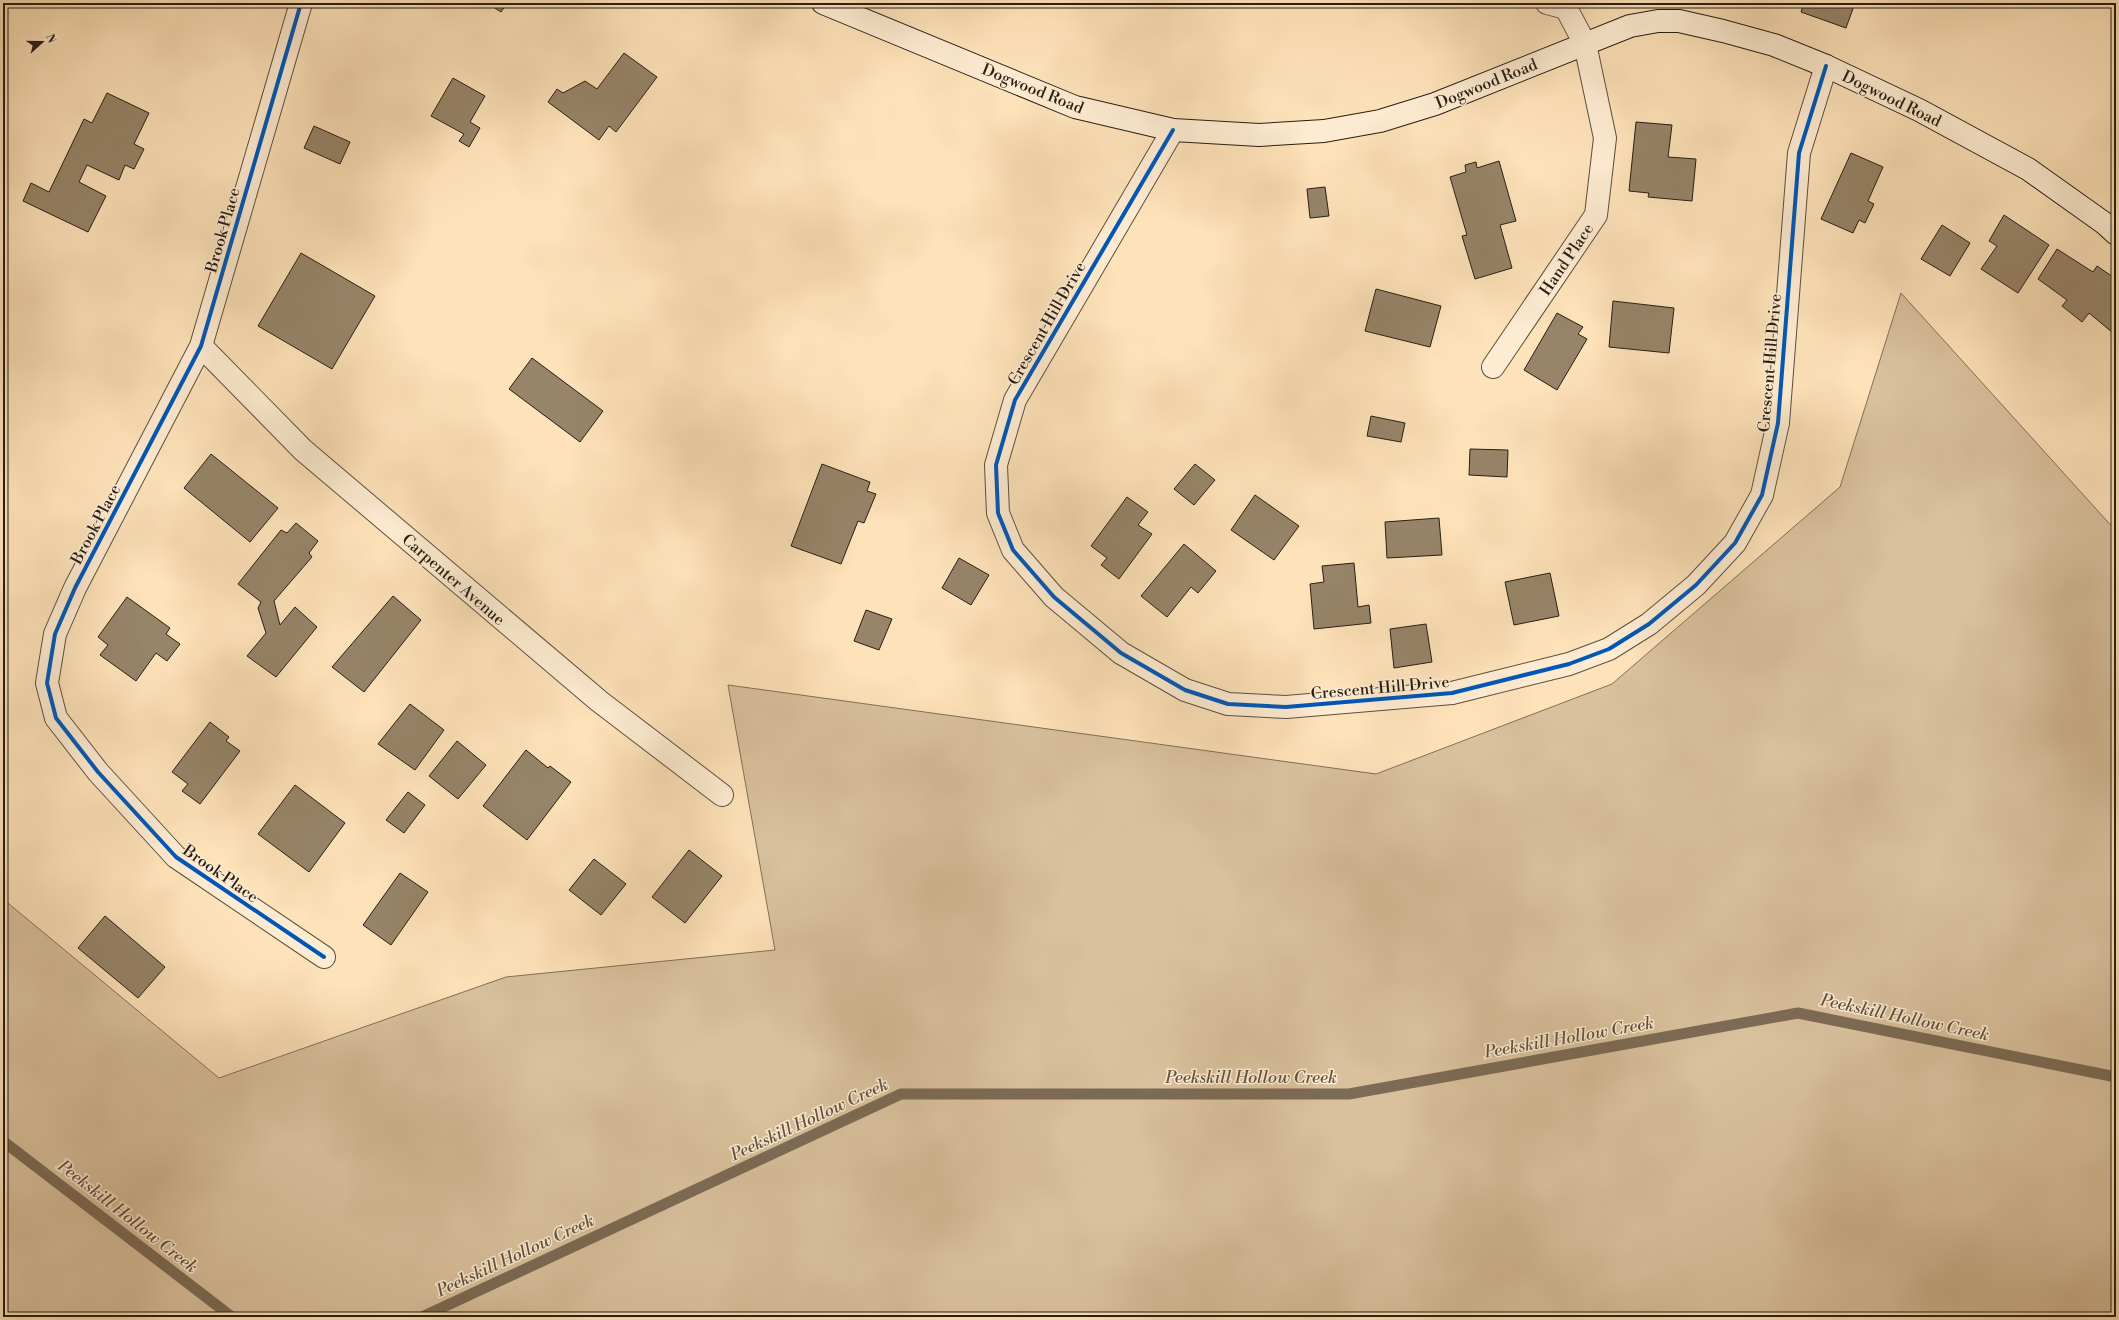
<svg xmlns="http://www.w3.org/2000/svg" width="2119" height="1320" viewBox="0 0 2119 1320" font-family="'Libre Bodoni',serif">
	<style>
		.green { fill: #d9c19d; stroke: #807058 }
		.lines { fill: none; stroke-linecap: round; stroke-linejoin: round }
		.stream { stroke: #7c6b55; stroke-width: 11 }
		.building { fill: #978469; stroke: #271e13 }
		.street-casing { stroke: #5d4f3c; stroke-width: 24 }
		.secondary-casing { stroke: #271e13; stroke-width: 24 }
		.street { stroke: #feecd2; stroke-width: 22 }
		.secondary { stroke: #feecd2; stroke-width: 22 }
		.cycleway-casing { stroke: #feecd2; stroke-width: 6 }
		.cycleway { stroke: #0057b8; stroke-width: 4 }
		.labels { text-anchor: middle; stroke-width: 3; stroke-linejoin: round; paint-order: stroke }
		.street-label { font-size: 16px; fill: #271e13; stroke: #feecd2 }
		.water-label { font-size: 17px; font-style: italic; fill: #60523f; stroke: #feecd2 }
	</style>
	<rect width="100%" height="100%" fill="#fee2b9"/>
	<filter id="stains"><feTurbulence type="fractalNoise" baseFrequency=".005" numOctaves="4"/><feColorMatrix values="0 0 0 0 .2 0 0 0 0 .09 0 0 0 0 .02 0 0 0 .5 -.17"/></filter>
	<radialGradient id="worn" r=".72"><stop offset=".6" stop-color="#630" stop-opacity="0"/><stop offset="1" stop-color="#630" stop-opacity=".3"/></radialGradient>
	<path class="green" d="M 1901,293 L 2116,531 L 2116,1317 L 3,1317 L 3,899 L 219,1078 L 506,977 L 775,950 L 728,685 L 1376,774 L 1612,684 L 1840,487 Z"/>
	<g class="lines">
		<path class="stream" d="M 3,1141 L 232,1317
			M 422,1317 L 901,1094 L 1349,1094 L 1798,1013 L 2116,1077"/>
	</g>
	<path class="building" d="M 487,3 L 507,3 L 501,12 Z
		M 1804,3 L 1855,3 L 1846,28 L 1801,12 Z
		M 624,53 L 657,77 L 616,132 L 609,126 L 599,140 L 548,102 L 557,89 L 563,93 L 585,81 L 597,89 Z
		M 453,78 L 485,96 L 470,122 L 480,128 L 469,147 L 459,141 L 464,134 L 431,116 Z
		M 107,93 L 149,113 L 134,144 L 144,149 L 134,169 L 125,165 L 119,180 L 87,165 L 79,182 L 106,196 L 88,232 L 23,201 L 31,183 L 49,192 L 84,119 L 92,123 Z
		M 1636,122 L 1672,125 L 1668,157 L 1696,159 L 1692,201 L 1648,197 L 1649,193 L 1629,191 Z
		M 314,126 L 350,142 L 340,164 L 304,148 Z
		M 1851,153 L 1883,167 L 1868,201 L 1874,204 L 1865,223 L 1859,220 L 1853,233 L 1821,219 Z
		M 1499,161 L 1516,221 L 1500,225 L 1512,268 L 1475,279 L 1462,236 L 1467,235 L 1450,177 L 1466,172 L 1465,165 L 1476,162 L 1477,168 Z
		M 1325,187 L 1329,216 L 1310,218 L 1307,189 Z
		M 2004,215 L 2049,245 L 2018,293 L 1981,269 L 1997,246 L 1989,241 Z
		M 1942,225 L 1970,243 L 1950,276 L 1921,259 Z
		M 2057,249 L 2093,272 L 2097,266 L 2116,279 L 2116,330 L 2113,333 L 2089,313 L 2082,322 L 2062,306 L 2067,300 L 2038,279 Z
		M 301,253 L 375,296 L 332,369 L 258,326 Z
		M 1376,289 L 1441,306 L 1430,347 L 1365,331 Z
		M 1613,301 L 1674,308 L 1669,353 L 1609,347 Z
		M 1557,313 L 1583,327 L 1578,334 L 1587,339 L 1557,390 L 1524,370 Z
		M 532,358 L 603,411 L 580,442 L 509,389 Z
		M 1371,416 L 1405,423 L 1401,442 L 1367,436 Z
		M 1470,449 L 1508,450 L 1507,477 L 1469,475 Z
		M 211,454 L 278,508 L 250,542 L 184,488 Z
		M 822,464 L 870,482 L 867,491 L 876,494 L 864,523 L 858,521 L 841,564 L 791,546 Z
		M 1195,464 L 1215,480 L 1194,505 L 1174,489 Z
		M 1255,495 L 1299,526 L 1274,560 L 1231,530 Z
		M 1127,497 L 1148,512 L 1138,525 L 1152,534 L 1119,579 L 1101,565 L 1107,558 L 1091,546 Z
		M 1439,518 L 1442,555 L 1387,558 L 1385,522 Z
		M 296,523 L 318,541 L 309,553 L 312,557 L 274,601 L 280,625 L 295,607 L 317,627 L 276,677 L 247,656 L 266,633 L 258,608 L 261,602 L 238,584 L 281,530 L 287,533 Z
		M 1184,544 L 1216,571 L 1198,593 L 1191,587 L 1167,617 L 1141,596 Z
		M 959,558 L 989,575 L 971,605 L 942,588 Z
		M 1354,563 L 1358,607 L 1369,605 L 1371,623 L 1314,629 L 1310,584 L 1324,582 L 1322,566 Z
		M 1550,573 L 1559,616 L 1514,625 L 1505,582 Z
		M 393,596 L 421,620 L 364,692 L 332,667 Z
		M 127,597 L 170,628 L 166,634 L 180,644 L 167,661 L 156,653 L 136,681 L 100,655 L 108,645 L 98,637 Z
		M 866,610 L 892,619 L 879,650 L 854,641 Z
		M 1426,624 L 1432,662 L 1394,668 L 1390,629 Z
		M 410,704 L 444,730 L 415,770 L 378,744 Z
		M 210,722 L 229,737 L 226,741 L 240,751 L 200,804 L 182,791 L 188,784 L 172,772 Z
		M 457,741 L 486,765 L 458,799 L 429,776 Z
		M 526,750 L 548,768 L 550,766 L 571,782 L 527,840 L 483,806 Z
		M 295,785 L 345,823 L 309,872 L 258,834 Z
		M 408,792 L 425,805 L 404,833 L 386,820 Z
		M 689,850 L 722,876 L 685,923 L 652,897 Z
		M 594,859 L 626,884 L 601,915 L 569,890 Z
		M 400,873 L 428,892 L 391,945 L 363,925 Z
		M 105,916 L 165,967 L 138,998 L 78,948 Z"/>
	<g class="lines">
		<defs>
			<path id="street" d="M 301,3 L 201,346 L 75,588 L 55,634 L 47,683 L 56,718 L 98,772 L 176,857 L 324,957
				M 1173,130 L 1015,400 L 996,465 L 998,513 L 1013,550 L 1054,597 L 1121,653 L 1185,690 L 1228,704 L 1286,707 L 1452,693 L 1569,664 L 1609,649 L 1649,624 L 1696,585 L 1735,543 L 1762,495 L 1778,423 L 1799,153 L 1826,66
				M 201,346 L 303,450 L 599,701 L 722,795
				M 1493,367 L 1596,215 L 1605,138 L 1585,44 L 1566,8 L 1547,3"/>
			<path id="secondary" d="M 823,3 L 1075,107 L 1173,130 L 1259,135 L 1324,131 L 1380,121 L 1435,104 L 1630,26 L 1658,21 L 1679,21 L 1723,31 L 1774,45 L 1826,66 L 1919,110 L 2028,169 L 2104,223 L 2116,234"/>
		</defs>
		<use href="#street" class="street-casing"/>
		<use href="#secondary" class="secondary-casing"/>
		<use href="#street" class="street"/>
		<use href="#secondary" class="secondary"/>
		<defs>
			<path id="cycleway" d="M 301,3 L 201,346 L 75,588 L 55,634 L 47,683 L 56,718 L 98,772 L 176,857 L 324,957
				M 1173,130 L 1015,400 L 996,465 L 998,513 L 1013,550 L 1054,597 L 1121,653 L 1185,690 L 1228,704 L 1286,707 L 1452,693 L 1569,664 L 1609,649 L 1649,624 L 1696,585 L 1735,543 L 1762,495 L 1778,423 L 1799,153 L 1826,66"/>
		</defs>
		<use href="#cycleway" class="cycleway-casing"/>
		<use href="#cycleway" class="cycleway"/>
	</g>
	<g class="labels">
		<g class="street-label">
			<text transform="translate(1486 83) rotate(-22)" y="6">Dogwood Road</text>
			<text transform="translate(1033 88) rotate(22)" y="6">Dogwood Road</text>
			<text transform="translate(1892 98) rotate(26)" y="6">Dogwood Road</text>
			<text transform="translate(222 230) rotate(-74)" y="6">Brook Place</text>
			<text transform="translate(1566 259) rotate(-56)" y="6">Hand Place</text>
			<text transform="translate(1046 323) rotate(-60)" y="6">Crescent Hill Drive</text>
			<text transform="translate(1769 363) rotate(-85)" y="6">Crescent Hill Drive</text>
			<text transform="translate(95 524) rotate(-62)" y="6">Brook Place</text>
			<text transform="translate(454 579) rotate(41)" y="6">Carpenter Avenue</text>
			<text transform="translate(1380 687) rotate(-5)" y="6">Crescent Hill Drive</text>
			<text transform="translate(221 873) rotate(35)" y="6">Brook Place</text>
		</g>
		<g class="water-label">
			<text transform="translate(1905 1017) rotate(12)" y="6">Peekskill Hollow Creek</text>
			<text transform="translate(1569 1037) rotate(-10)" y="6">Peekskill Hollow Creek</text>
			<text x="1251" y="1083">Peekskill Hollow Creek</text>
			<text transform="translate(809 1119) rotate(-25)" y="6">Peekskill Hollow Creek</text>
			<text transform="translate(128 1216) rotate(38)" y="6">Peekskill Hollow Creek</text>
			<text transform="translate(515 1255) rotate(-25)" y="6">Peekskill Hollow Creek</text>
		</g>
	</g>
	<rect width="2119" height="1320" fill="none" stroke="#fee2b9" stroke-width="16"/>
	<rect x="4" y="4" width="2111" height="1312" fill="none" stroke="#271e13" stroke-width="2"/>
	<rect x="8" y="8" width="2103" height="1304" fill="none" stroke="#271e13"/>
	<g transform="translate(42 42) rotate(69)" stroke="#feecd2" stroke-width="3" paint-order="stroke">
	<path d="M0-3L7 15L0 10L-7 15Z" fill="#271e13"/>
	<text y="-6" font-size="11" font-weight="bold" text-anchor="middle" fill="#271e13">N</text>
	</g>
	<rect width="100%" height="100%" filter="url(#stains)"/>
	<rect width="100%" height="100%" fill="url(#worn)"/>
</svg>
